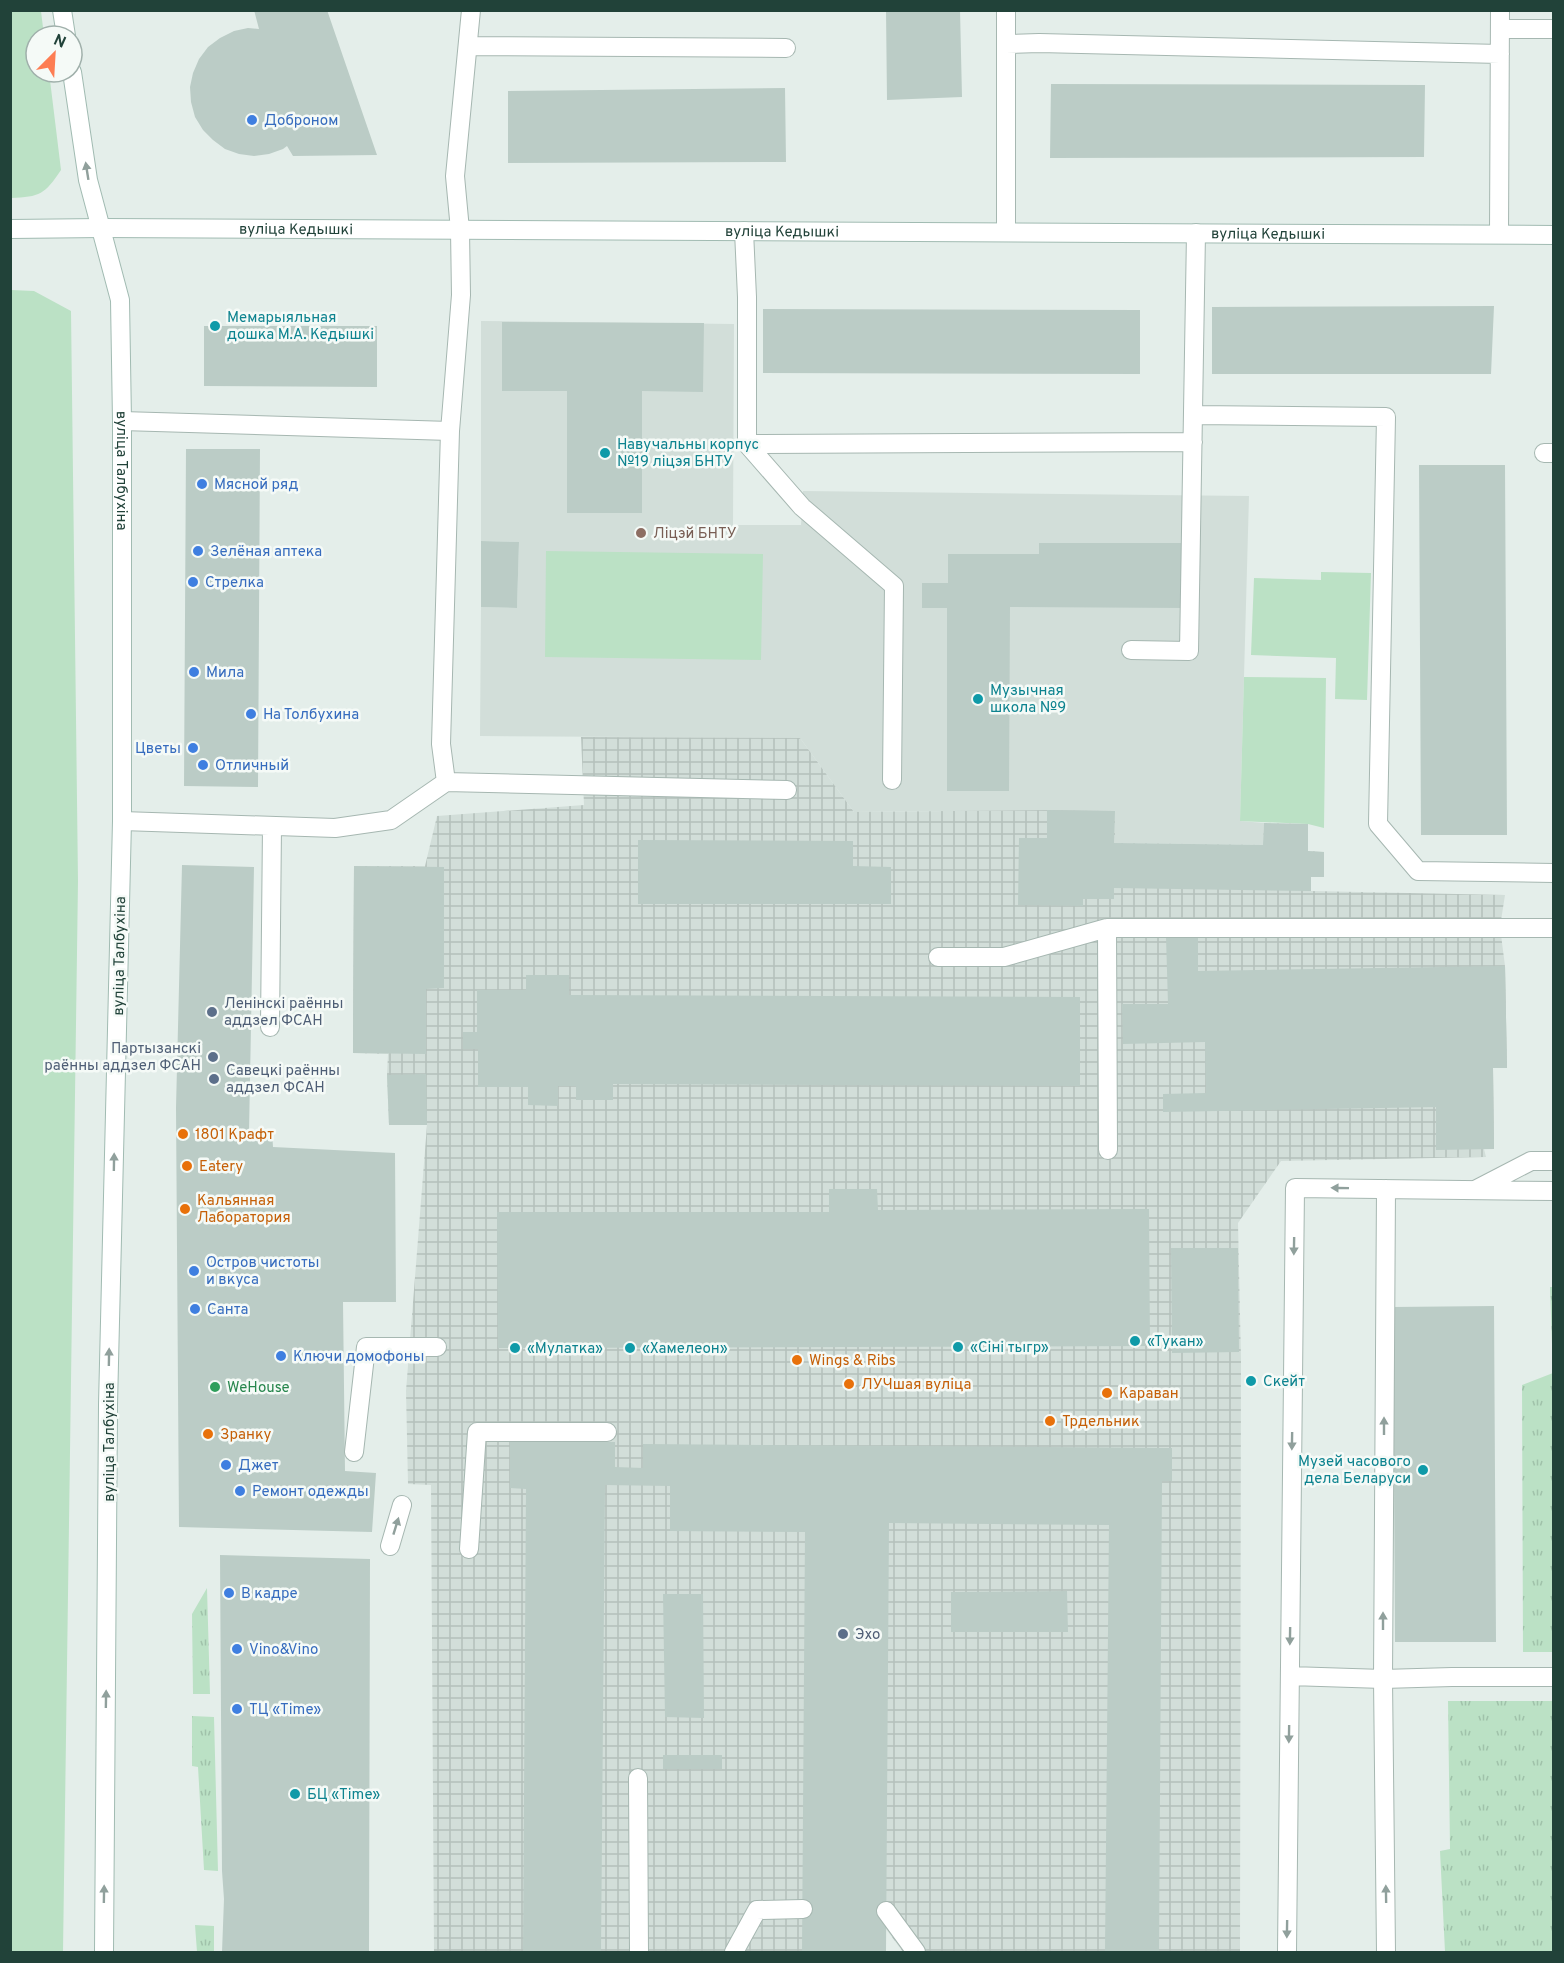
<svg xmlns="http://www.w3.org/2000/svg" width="1564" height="1963" viewBox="0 0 1564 1963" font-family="Overpass,sans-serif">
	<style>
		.built { fill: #d2ded9 }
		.industrial { fill: url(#industrial-grid) }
		.grass { fill: url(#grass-tufts) }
		.green { fill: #bbe1c5 }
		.building { fill: #bbccc6 }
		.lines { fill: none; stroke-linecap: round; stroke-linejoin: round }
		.lane-casing { stroke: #a6b7b1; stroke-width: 20 }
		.secondary-casing { stroke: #a1bbb2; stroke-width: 20 }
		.lane { stroke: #fff; stroke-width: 18 }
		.secondary { stroke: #fff; stroke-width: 18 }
		.oneway { fill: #90a09c }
		.shop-dot { fill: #3f7fe0; stroke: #f5faf7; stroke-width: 2 }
		.culture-dot { fill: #0f9aa8; stroke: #f5faf7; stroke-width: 2 }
		.education-dot { fill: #8d6e63; stroke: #f5faf7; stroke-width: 2 }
		.service-dot { fill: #5c6f8a; stroke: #f5faf7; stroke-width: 2 }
		.food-dot { fill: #e8710a; stroke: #f5faf7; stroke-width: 2 }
		.leisure-dot { fill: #2e9e5b; stroke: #f5faf7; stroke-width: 2 }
		.labels { text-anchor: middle; stroke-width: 5; stroke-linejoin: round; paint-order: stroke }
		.shop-label { font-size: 15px; fill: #366cbe; stroke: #f5faf7; text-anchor: start }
		.street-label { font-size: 15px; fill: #214239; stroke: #f5faf7 }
		.culture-label { font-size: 15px; fill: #0d838f; stroke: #f5faf7; text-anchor: start }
		.education-label { font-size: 15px; fill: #785e54; stroke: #f5faf7; text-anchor: start }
		.service-label { font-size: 15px; fill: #4e5e75; stroke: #f5faf7; text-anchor: start }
		.food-label { font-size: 15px; fill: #c56008; stroke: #f5faf7; text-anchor: start }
		.leisure-label { font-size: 15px; fill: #27864d; stroke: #f5faf7; text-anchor: start }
	</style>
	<defs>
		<pattern id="industrial-grid" width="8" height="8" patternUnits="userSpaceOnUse" patternTransform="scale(1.5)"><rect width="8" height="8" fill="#d2ded9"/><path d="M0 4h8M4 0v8" fill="none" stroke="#b4c0bb"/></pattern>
		<pattern id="grass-tufts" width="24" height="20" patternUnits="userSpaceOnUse" patternTransform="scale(1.5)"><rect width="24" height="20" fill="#bbe1c5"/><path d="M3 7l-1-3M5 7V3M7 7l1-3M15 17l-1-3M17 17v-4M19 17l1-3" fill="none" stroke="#a0c2aa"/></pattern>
	</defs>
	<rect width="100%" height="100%" fill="#e4eeea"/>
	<path class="built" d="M 481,321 L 734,324 L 733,525 L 801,525 L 803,491 L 1249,496 L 1240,821 L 1264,823 L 1263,845 L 1114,843 L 1115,811 L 1047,810 L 854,812 L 800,738 L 480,736 L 481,607 L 517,608 L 519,542 L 481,541 Z"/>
	<path class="industrial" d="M 581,737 L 800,738 L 854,812 L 1047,810 L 1115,811 L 1115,843 L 1263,845 L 1264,823 L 1308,824 L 1308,851 L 1324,852 L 1324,877 L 1311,877 L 1311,891 L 1505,895 L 1500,927 L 1505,966 L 1507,1068 L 1493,1068 L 1494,1149 L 1484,1149 L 1486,1157 L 1281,1161 L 1238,1223 L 1241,1359 L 1240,1952 L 903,1952 L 886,1929 L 886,1952 L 434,1952 L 431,1485 L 408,1484 L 406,1391 L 427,1125 L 389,1125 L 387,1075 L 388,1054 L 353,1053 L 354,866 L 425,866 L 437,816 L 584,805 Z"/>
	<path class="grass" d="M 1550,1287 L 1554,1287 L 1553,1652 L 1523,1652 L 1522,1385 L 1553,1373 Z
		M 207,1588 L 210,1694 L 193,1694 L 192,1614 Z
		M 1448,1701 L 1553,1701 L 1553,1952 L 1445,1952 L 1440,1851 L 1450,1849 Z
		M 192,1716 L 214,1717 L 218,1871 L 204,1870 L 198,1767 L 192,1766 Z
		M 195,1925 L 214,1926 L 214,1952 L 197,1952 Z"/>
	<path class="green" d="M 10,11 L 41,11 L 44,36 L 36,36 L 36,72 L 49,72 L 61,170 C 45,194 40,197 11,198 Z
		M 11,290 L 34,291 L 71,311 L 78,881 L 63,1952 L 10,1952 Z
		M 546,551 L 763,554 L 761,660 L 545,657 Z
		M 1321,572 L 1371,573 L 1367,700 L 1335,699 L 1336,658 L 1251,655 L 1254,578 L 1321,580 Z
		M 1244,677 L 1326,678 L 1324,828 L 1308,824 L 1240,821 Z"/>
	<path class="building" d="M 254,10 L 327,10 L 377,155 L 293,156 L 287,146 L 283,149 L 269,154 L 254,156 L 239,154 L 225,149 L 213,140 L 203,130 L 195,117 L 191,102 L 190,87 L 193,73 L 199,59 L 208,47 L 220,38 L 234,31 L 248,28 L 259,29 Z
		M 886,10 L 960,10 L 962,97 L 887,100 Z
		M 1051,84 L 1425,85 L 1424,157 L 1050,158 Z
		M 785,88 L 786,162 L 508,163 L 508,91 Z
		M 1494,306 L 1491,374 L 1212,374 L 1212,307 Z
		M 763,309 L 1140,310 L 1140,374 L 763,373 Z
		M 502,322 L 704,323 L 703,392 L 642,391 L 642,513 L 567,513 L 567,391 L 502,391 Z
		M 204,326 L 377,326 L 377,387 L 204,386 Z
		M 186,449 L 260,449 L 258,787 L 184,786 Z
		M 1419,465 L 1505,465 L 1507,835 L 1421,835 Z
		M 481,541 L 519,542 L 517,608 L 481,607 Z
		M 1039,543 L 1184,543 L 1184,608 L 1010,607 L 1009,791 L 947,791 L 947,608 L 922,608 L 922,583 L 948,583 L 948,554 L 1039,554 Z
		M 1047,810 L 1115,811 L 1114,843 L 1263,845 L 1264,823 L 1308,824 L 1308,851 L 1324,852 L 1324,877 L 1311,877 L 1311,891 L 1114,888 L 1114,899 L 1083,899 L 1083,906 L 1018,905 L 1019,838 L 1047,838 Z
		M 638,840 L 853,841 L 853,866 L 891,867 L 891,904 L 638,904 Z
		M 182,865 L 254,867 L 249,1132 L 272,1132 L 273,1147 L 395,1153 L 396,1302 L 343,1302 L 345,1471 L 376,1473 L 372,1532 L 179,1527 L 176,1108 Z
		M 354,866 L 444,867 L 444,988 L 426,989 L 426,1054 L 353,1053 Z
		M 1198,936 L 1198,971 L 1505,966 L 1507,1068 L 1493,1068 L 1494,1149 L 1436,1150 L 1436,1107 L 1163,1112 L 1163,1094 L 1206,1093 L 1205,1042 L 1123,1044 L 1122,1004 L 1168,1004 L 1166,937 Z
		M 526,975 L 569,975 L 569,995 L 1080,997 L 1080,1086 L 613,1084 L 613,1100 L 576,1100 L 576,1086 L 558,1086 L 558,1106 L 528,1105 L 528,1087 L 478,1087 L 478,1049 L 463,1049 L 463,1032 L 477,1032 L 477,990 L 526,990 Z
		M 426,1074 L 427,1125 L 389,1125 L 387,1075 Z
		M 829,1189 L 877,1189 L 878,1210 L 1149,1209 L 1150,1346 L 498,1348 L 497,1212 L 829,1212 Z
		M 1171,1248 L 1238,1248 L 1239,1352 L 1172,1353 Z
		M 1494,1306 L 1496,1642 L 1395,1642 L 1393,1307 Z
		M 510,1441 L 615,1442 L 615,1467 L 643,1468 L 643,1444 L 1172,1448 L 1172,1481 L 1162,1481 L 1159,1952 L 1105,1952 L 1109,1525 L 889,1523 L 886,1952 L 802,1952 L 805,1532 L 670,1531 L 670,1486 L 605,1485 L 601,1952 L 523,1952 L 526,1489 L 510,1488 Z
		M 220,1555 L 370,1559 L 369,1952 L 222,1952 L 224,1899 L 222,1871 Z
		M 1067,1591 L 1068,1632 L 951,1632 L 951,1592 Z
		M 663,1594 L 703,1594 L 704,1718 L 665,1717 Z
		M 663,1755 L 722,1755 L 722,1769 L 663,1769 Z"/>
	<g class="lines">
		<defs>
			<path id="lane" d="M 1500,29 L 1554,29
				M 1006,44 L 1039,43 L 1500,54
				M 469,46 L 786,48
				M 744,231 L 747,297 L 747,444 L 1193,442
				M 1006,232 L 1006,10
				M 1499,234 L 1500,10
				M 1193,415 L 1386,417 L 1378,824 L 1418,871 L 1554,873
				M 122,421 L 450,431
				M 747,444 L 802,507 L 894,586 L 892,780
				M 1544,453 L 1554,453
				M 1131,650 L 1189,651 L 1196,233
				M 446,782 L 787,790
				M 122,821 L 335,828 L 391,820 L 446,782 L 441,744 L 450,431 L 461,295 L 460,230 L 455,176 L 471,10
				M 938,957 L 1004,957 L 1107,928
				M 270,1027 L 272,826
				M 1108,1150 L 1107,928 L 1554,928
				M 1386,1189 L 1383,1679 L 1386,1952
				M 1477,1189 L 1531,1161 L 1554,1161
				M 354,1452 L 366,1347 L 437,1347
				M 390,1546 L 402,1505
				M 469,1549 L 477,1432 L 607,1432
				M 1290,1676 L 1383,1679 L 1452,1677 L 1554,1677
				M 638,1778 L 639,1952
				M 886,1911 L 916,1952
				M 734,1952 L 757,1910 L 803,1909
				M 1287,1952 L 1295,1188 L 1554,1191"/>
			<g id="secondary">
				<path d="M 62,10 L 66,36"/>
				<path id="s1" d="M 72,72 L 88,180 L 120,300 L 122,421 L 122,821 L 108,1405 L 104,1952"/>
				<path id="s2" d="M 10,229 L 102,228 L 1554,235"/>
			</g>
		</defs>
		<use href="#lane" class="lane-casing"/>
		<use href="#secondary" class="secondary-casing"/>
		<use href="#lane" class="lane"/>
		<use href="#secondary" class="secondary"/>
	</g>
	<defs><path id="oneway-solid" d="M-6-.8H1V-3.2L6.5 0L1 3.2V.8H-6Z" transform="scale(1.5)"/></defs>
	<g class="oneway">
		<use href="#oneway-solid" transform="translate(87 171) rotate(-99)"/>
		<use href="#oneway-solid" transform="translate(114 1162) rotate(-89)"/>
		<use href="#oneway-solid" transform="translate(1340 1188) rotate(-179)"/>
		<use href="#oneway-solid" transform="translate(1294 1246) rotate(91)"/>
		<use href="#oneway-solid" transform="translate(109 1357) rotate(-89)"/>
		<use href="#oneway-solid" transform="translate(1384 1426) rotate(-90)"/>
		<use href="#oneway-solid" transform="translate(1292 1441) rotate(91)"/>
		<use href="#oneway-solid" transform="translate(396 1526) rotate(-73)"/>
		<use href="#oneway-solid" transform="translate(1383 1621) rotate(-90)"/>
		<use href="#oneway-solid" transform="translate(1290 1636) rotate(91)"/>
		<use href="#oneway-solid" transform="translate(106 1699) rotate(-89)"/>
		<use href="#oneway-solid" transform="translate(1289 1734) rotate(91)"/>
		<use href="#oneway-solid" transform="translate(104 1894) rotate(-89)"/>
		<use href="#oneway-solid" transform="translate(1386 1894) rotate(-91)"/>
		<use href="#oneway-solid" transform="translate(1287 1929) rotate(91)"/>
	</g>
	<g class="shop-dot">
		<circle cx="252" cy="120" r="6"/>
		<circle cx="202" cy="484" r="6"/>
		<circle cx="198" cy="551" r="6"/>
		<circle cx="193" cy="582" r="6"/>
		<circle cx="194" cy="672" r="6"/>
		<circle cx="251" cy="714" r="6"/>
		<circle cx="193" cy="748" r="6"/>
		<circle cx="203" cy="765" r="6"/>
		<circle cx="194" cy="1271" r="6"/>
		<circle cx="195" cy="1309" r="6"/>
		<circle cx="281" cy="1356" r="6"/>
		<circle cx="226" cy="1465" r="6"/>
		<circle cx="240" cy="1491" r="6"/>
		<circle cx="229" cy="1593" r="6"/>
		<circle cx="237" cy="1649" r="6"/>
		<circle cx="237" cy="1709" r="6"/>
	</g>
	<g class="culture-dot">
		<circle cx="215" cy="326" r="6"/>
		<circle cx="605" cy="453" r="6"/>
		<circle cx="978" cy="699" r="6"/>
		<circle cx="1135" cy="1341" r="6"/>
		<circle cx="958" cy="1347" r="6"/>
		<circle cx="515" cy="1348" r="6"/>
		<circle cx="630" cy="1348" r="6"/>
		<circle cx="1251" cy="1381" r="6"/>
		<circle cx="1423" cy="1470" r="6"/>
		<circle cx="295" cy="1794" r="6"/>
	</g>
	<circle class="education-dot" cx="641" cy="533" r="6"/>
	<g class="service-dot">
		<circle cx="212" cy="1012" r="6"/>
		<circle cx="213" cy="1057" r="6"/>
		<circle cx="214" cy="1079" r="6"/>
		<circle cx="843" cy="1634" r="6"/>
	</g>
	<g class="food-dot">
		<circle cx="183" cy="1134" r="6"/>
		<circle cx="187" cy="1166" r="6"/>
		<circle cx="185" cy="1209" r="6"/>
		<circle cx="797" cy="1360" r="6"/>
		<circle cx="849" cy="1384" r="6"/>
		<circle cx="1107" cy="1393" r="6"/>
		<circle cx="1050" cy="1421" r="6"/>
		<circle cx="208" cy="1434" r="6"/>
	</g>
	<circle class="leisure-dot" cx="215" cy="1387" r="6"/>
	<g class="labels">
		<g class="shop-label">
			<text x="264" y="125">Доброном</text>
			<text x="214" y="489">Мясной ряд</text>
			<text x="210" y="556">Зелёная аптека</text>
			<text x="205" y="587">Стрелка</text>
			<text x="206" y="677">Мила</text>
			<text x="263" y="719">На Толбухина</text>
			<text x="181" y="753" text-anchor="end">Цветы</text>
			<text x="215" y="770">Отличный</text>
			<text x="206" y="1267">Остров чистоты<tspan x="206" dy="17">и вкуса</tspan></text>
			<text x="207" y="1314">Санта</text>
			<text x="293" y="1361">Ключи домофоны</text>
			<text x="238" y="1470">Джет</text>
			<text x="252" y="1496">Ремонт одежды</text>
			<text x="241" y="1598">В кадре</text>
			<text x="249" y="1654">Vino&amp;Vino</text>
			<text x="249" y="1714">ТЦ «Time»</text>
		</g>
		<g class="street-label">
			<text dy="5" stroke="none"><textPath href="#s2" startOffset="286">вуліца Кедышкі</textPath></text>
			<text dy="5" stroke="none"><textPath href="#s2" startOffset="772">вуліца Кедышкі</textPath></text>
			<text dy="5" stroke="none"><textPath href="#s2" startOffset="1258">вуліца Кедышкі</textPath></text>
			<text dy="5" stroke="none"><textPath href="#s1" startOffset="404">вуліца Талбухіна</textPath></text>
			<text transform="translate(119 956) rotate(-89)" y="5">вуліца Талбухіна</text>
			<text transform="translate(109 1442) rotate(-90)" y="5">вуліца Талбухіна</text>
		</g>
		<g class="culture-label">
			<text x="227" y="322">Мемарыяльная<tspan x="227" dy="17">дошка М.А. Кедышкі</tspan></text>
			<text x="617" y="449">Навучальны корпус<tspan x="617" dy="17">№19 ліцэя БНТУ</tspan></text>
			<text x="990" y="695">Музычная<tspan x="990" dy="17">школа №9</tspan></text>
			<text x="1147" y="1346">«Тукан»</text>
			<text x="970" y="1352">«Сіні тыгр»</text>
			<text x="527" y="1353">«Мулатка»</text>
			<text x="642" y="1353">«Хамелеон»</text>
			<text x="1263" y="1386">Скейт</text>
			<text x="1411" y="1466" text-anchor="end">Музей часового<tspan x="1411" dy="17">дела Беларуси</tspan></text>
			<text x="307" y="1799">БЦ «Time»</text>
		</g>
		<g class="education-label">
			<text x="653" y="538">Ліцэй БНТУ</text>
		</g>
		<g class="service-label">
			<text x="224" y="1008">Ленінскі раённы<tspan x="224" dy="17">аддзел ФСАН</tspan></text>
			<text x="201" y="1053" text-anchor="end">Партызанскі<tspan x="201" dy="17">раённы аддзел ФСАН</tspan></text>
			<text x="226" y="1075">Савецкі раённы<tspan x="226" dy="17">аддзел ФСАН</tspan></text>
			<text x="855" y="1639">Эхо</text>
		</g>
		<g class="food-label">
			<text x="195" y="1139">1801 Крафт</text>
			<text x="199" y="1171">Eatery</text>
			<text x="197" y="1205">Кальянная<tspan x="197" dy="17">Лаборатория</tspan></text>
			<text x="809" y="1365">Wings &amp; Ribs</text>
			<text x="861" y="1389">ЛУЧшая вуліца</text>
			<text x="1119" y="1398">Караван</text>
			<text x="1062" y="1426">Трдельник</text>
			<text x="220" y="1439">Зранку</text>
		</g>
		<g class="leisure-label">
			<text x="227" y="1392">WeHouse</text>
		</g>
	</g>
	<rect width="1564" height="1963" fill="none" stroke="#214239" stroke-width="24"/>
	<g transform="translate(54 54) rotate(24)"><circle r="28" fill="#f5faf7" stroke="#a0b0ab" stroke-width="1.5"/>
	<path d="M0-4.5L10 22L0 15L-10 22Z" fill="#fd7d53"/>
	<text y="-9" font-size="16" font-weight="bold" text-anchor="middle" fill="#214239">N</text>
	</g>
</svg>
